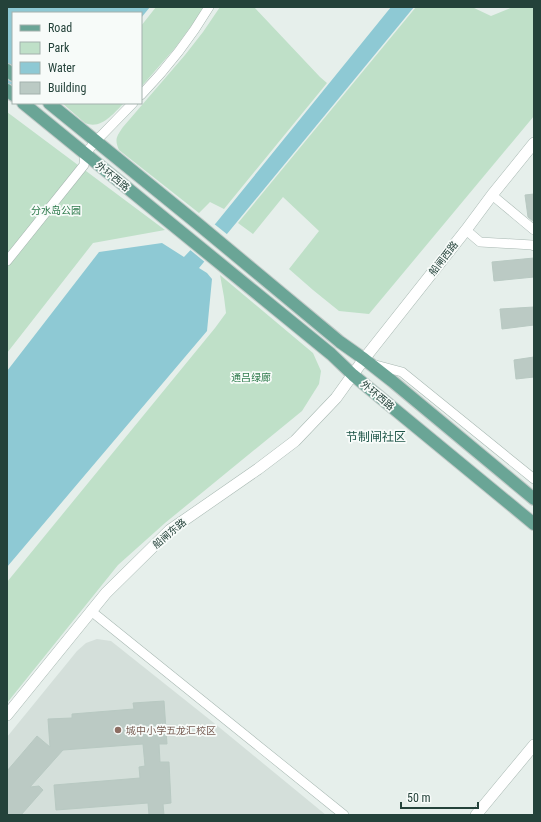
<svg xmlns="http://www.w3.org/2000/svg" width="541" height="822" viewBox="0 0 541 822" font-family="'Roboto Condensed','Noto Sans SC',sans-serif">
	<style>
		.built { fill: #d4dfda }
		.green { fill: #bfe0c8 }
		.water { fill: #8ec9d4 }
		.pier { fill: #e6efeb }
		.building { fill: #bbcac4; stroke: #b8c9c2 }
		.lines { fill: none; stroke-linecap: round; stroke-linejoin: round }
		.minor-casing { stroke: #a8b8b2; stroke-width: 10 }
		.tertiary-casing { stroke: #a8b8b2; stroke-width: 12 }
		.primary-casing { stroke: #c2cac8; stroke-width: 14 }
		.minor { stroke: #fff; stroke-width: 9 }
		.tertiary { stroke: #fff; stroke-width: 11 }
		.primary { stroke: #6aa596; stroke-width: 12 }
		.education-dot { fill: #8d6e63; stroke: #f7fbf9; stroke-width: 1.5 }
		.labels { text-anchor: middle; stroke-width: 3.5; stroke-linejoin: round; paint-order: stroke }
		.street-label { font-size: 10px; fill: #24423a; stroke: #f7fbf9 }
		.park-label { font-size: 10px; fill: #2d7a4b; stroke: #f7fbf9 }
		.education-label { font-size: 10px; fill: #785e54; stroke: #f7fbf9; text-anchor: start }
		.quarter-label { font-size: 12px; fill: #1f5548; stroke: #f7fbf9 }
	</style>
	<rect width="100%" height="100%" fill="#e6efeb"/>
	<path class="built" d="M 97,639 L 111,641 L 214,723 L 326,815 L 7,815 L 7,737 L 77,651 L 86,643 Z"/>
	<path class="green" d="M 156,7 L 204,7 L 200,14 L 175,48 L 141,87 L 141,26 Z
		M 220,7 L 254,7 L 320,77 L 327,83 L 224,209 L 210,202 L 199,213 L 119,150 C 114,139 117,136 123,127 L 185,55 L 203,32 Z
		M 416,7 L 472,7 L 491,16 L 513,7 L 534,7 L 534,116 L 369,314 L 339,311 L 313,290 L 289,269 L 319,231 L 283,197 L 253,234 L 238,223 Z
		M 62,103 L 124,103 C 113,114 101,130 85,123 Z
		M 7,112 L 165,230 L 93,243 L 7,353 Z
		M 220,275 L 313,353 L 321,371 L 319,384 L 302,411 L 165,523 L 118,565 L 7,703 L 7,582 L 215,328 L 226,313 L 224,297 Z"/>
	<path class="water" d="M 7,7 L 150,7 L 141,18 L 141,13 L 13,13 L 13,86 L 7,93 Z
		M 391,7 L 414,7 L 199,268 L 207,273 L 212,279 L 207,331 L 7,567 L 7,371 L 99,252 L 162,243 L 184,257 L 216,223 Z"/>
	<path class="pier" d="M 213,223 L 228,235 L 206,263 L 189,249 Z"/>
	<path class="building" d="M 534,194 L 534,222 L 528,217 L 525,195 Z
		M 534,258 L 534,277 L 494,281 L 492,262 Z
		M 534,307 L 534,325 L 502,329 L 500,309 Z
		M 534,357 L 534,377 L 516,379 L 514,360 Z
		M 164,701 L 167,744 L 159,744 L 160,762 L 169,762 L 171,803 L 163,804 L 164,815 L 149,815 L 148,803 L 56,810 L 54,785 L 140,778 L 139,767 L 145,766 L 143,744 L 63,750 L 30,787 L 39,786 L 43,790 L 21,815 L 7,815 L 7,771 L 37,736 L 50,747 L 48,719 L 72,718 L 72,714 L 134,709 L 133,703 Z"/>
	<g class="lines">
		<defs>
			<path id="minor" d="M 141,95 C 167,68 190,39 209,7
				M 492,195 L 534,230
				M 466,230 L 480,242 L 532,245 L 534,246
				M 7,261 L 84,165 L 85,154 L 96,141 L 133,103
				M 372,364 L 402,372 L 534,479
				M 91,611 L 344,815"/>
			<path id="tertiary" d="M 7,715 L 106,593 L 170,530 L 258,469 L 295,441 L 336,398 L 364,359 L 466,230 L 492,195 L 534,143
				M 476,815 L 534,745"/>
			<path id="primary" d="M 7,70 L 13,75
				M 7,90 L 13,95
				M 23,103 L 331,354 L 353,375 L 534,524
				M 49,103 L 198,224 L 340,342 L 364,359 L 392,381 L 534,499"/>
		</defs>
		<use href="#minor" class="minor-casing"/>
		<use href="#tertiary" class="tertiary-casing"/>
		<use href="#primary" class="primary-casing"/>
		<use href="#minor" class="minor"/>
		<use href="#tertiary" class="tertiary"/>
		<use href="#primary" class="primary"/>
	</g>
	<circle class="education-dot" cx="118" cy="730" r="4"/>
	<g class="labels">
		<g class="street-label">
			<text transform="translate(113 176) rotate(39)" y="4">外环西路</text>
			<text transform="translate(443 258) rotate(-52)" y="4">船闸西路</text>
			<text transform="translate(378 395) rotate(40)" y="4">外环西路</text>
			<text transform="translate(169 533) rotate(-40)" y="4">船闸东路</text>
		</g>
		<g class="park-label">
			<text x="56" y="214">分水岛公园</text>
			<text x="251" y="381">通吕绿廊</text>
		</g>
		<g class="education-label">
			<text x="126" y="734">城中小学五龙汇校区</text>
		</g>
		<g class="quarter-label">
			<text x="376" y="441">节制闸社区</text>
		</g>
	</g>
	<rect width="541" height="822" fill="none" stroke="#24423a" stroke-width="16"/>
	<rect x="12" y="12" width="130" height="92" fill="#f7fbf9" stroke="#a3b1ad"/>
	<rect x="20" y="25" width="20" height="6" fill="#6aa596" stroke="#a3b1ad"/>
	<text x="48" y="32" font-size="12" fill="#24423a">Road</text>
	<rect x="20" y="42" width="20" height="12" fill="#bfe0c8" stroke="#a3b1ad"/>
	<text x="48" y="52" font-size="12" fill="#24423a">Park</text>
	<rect x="20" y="62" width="20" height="12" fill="#8ec9d4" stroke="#a3b1ad"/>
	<text x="48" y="72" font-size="12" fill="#24423a">Water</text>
	<rect x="20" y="82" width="20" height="12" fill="#bbcac4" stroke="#a3b1ad"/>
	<text x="48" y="92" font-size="12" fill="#24423a">Building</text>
	<path d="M401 802v6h77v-6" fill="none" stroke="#24423a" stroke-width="2"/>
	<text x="407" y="802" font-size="12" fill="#24423a" stroke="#f7fbf9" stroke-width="3" paint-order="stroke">50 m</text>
</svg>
